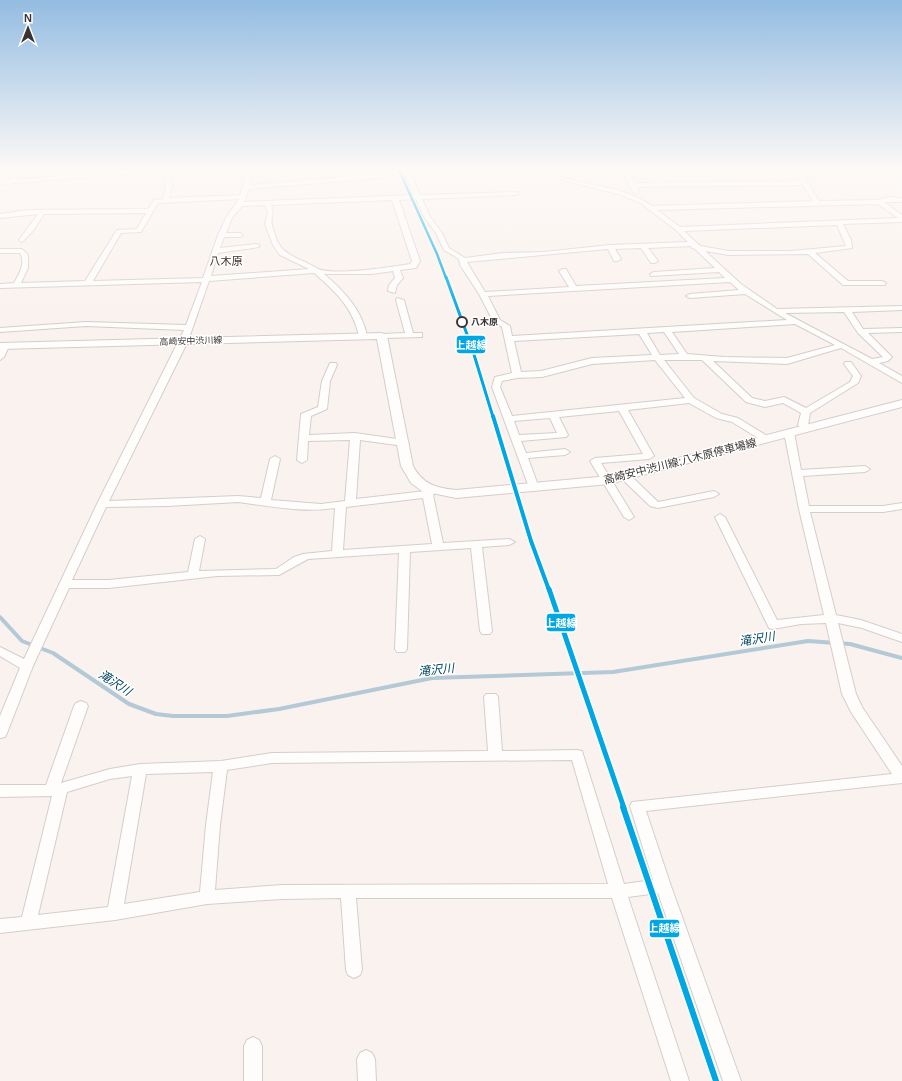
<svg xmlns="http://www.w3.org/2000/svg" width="902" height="1081" viewBox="0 0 902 1081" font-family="Helvetica,'Noto Sans JP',sans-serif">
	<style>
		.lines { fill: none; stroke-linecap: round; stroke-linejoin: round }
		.stream { stroke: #b3c9d6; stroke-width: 4 }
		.minor-casing { stroke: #d4ceca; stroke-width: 2 }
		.major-casing { stroke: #d4ceca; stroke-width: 2 }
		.minor { fill: #fefdfc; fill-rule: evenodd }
		.major { fill: #fefdfc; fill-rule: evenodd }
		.rail-1-far4-casing { stroke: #fff; stroke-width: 4.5 }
		.rail-1-far3-casing { stroke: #fff; stroke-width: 5.5 }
		.rail-1-far2-casing { stroke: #fff; stroke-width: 7 }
		.rail-1-far1-casing { stroke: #fff; stroke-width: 8 }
		.rail-1-casing { stroke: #fff; stroke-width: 9 }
		.rail-1-far4 { stroke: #00a7e3; stroke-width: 2.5 }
		.rail-1-far3 { stroke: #00a7e3; stroke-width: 3 }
		.rail-1-far2 { stroke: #00a7e3; stroke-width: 4 }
		.rail-1-far1 { stroke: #00a7e3; stroke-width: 5 }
		.rail-1 { stroke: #00a7e3; stroke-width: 6 }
		.stop-dot { fill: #fff; stroke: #3a3331; stroke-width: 2 }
		.labels { text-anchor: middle; stroke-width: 3; stroke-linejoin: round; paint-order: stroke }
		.far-stop-label { font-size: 9px; font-weight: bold; fill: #3a3331; stroke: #fff; text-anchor: start }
		.far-street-label { font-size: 9px; fill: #3a3331; stroke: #fff }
		.far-quarter-label { font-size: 11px; fill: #3e312b; stroke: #fff }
		.street-label { font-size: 11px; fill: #3a3331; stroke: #fff }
		.water-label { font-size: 12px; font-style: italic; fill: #014662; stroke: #fff }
		.line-badge { stroke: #fff; stroke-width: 1.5 }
		.badge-label { font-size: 11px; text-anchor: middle; font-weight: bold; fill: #fff }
	</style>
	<rect width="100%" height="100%" fill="#faf2ee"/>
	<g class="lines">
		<path class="stream" d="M 0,617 L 22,641 L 53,653 L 129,704 L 156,714 L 173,716 L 227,716 L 279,709 L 432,678 L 613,672 L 808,641 L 850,644 L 902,658"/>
		<defs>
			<path id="minor" d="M 24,168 L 30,168 L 25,175 L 15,180 L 116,171 L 162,171 L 161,168 L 167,168 L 168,171 L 247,170 L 247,168 L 253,168 L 250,185 L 390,173 L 393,175 L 390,177 L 249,189 L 244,202 L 414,195 L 402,168 L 408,168 L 420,195 L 518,192 L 518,194 L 516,195 L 422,199 L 430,217 L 442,233 L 449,248 L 465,258 L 503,253 L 543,252 L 610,245 L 688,242 L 676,230 L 639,202 L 621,195 L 554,178 L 535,168 C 544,168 550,173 558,176 C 589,187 625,186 652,206 L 813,201 L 803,185 L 636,187 L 639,192 L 636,194 L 633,192 L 621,168 L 627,168 L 635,183 L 801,181 L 799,177 L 783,168 L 790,168 L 800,173 L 902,172 L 902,176 L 804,177 L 819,201 L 878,200 L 889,197 L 902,198 L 902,202 L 884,202 L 902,215 L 902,222 L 843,224 L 851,240 L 852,248 L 815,253 L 848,281 L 882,281 L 886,283 L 885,285 L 843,285 L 808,254 L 729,255 L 705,251 L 741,284 L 777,309 L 902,306 L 902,310 L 852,312 L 863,329 L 902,328 L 902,332 L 868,333 L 892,357 L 888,361 L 879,363 L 902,376 L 902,383 L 841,348 L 787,364 L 713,361 L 752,398 L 765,401 L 784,397 L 806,408 L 850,382 L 853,376 L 844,364 L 845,362 L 851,362 L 861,376 L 858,383 L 810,413 L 808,425 L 810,429 L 805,432 L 802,431 L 798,425 L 801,413 L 783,403 L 765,407 L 746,402 L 702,360 L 664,360 L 694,398 L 722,414 L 738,418 L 769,437 L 771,439 L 769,441 L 763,441 L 732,422 L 716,418 L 689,403 L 628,410 L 654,456 L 649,459 L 601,463 L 634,517 L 629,520 L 624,517 L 590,461 L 595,458 L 643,454 L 619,411 L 559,417 L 568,435 L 566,437 L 521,441 L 526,453 L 565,449 L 570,452 L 565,455 L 528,458 L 539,488 L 534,491 L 530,490 L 492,387 L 495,377 L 512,373 L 502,327 L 493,321 L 479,294 L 460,265 L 459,259 L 444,250 L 436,233 L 424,217 L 416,199 L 399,200 L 420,261 L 416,268 L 400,270 L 403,278 L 397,285 L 395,293 L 388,291 L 389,285 L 395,278 L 393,271 L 372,274 L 324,274 C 344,291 362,310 367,336 L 366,338 L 363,338 L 359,336 C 353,308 335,291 314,273 L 209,281 L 188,341 L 109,501 L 238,496 L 261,498 L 270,459 L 275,456 L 280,459 L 271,500 L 321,504 L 345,501 L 350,440 L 308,441 L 307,460 L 302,463 L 297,460 L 301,414 L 318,407 L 322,381 L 330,363 L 336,363 L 337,365 L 330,381 L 327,409 L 311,416 L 309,435 L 355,433 L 404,440 L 409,443 L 404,446 L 360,440 L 356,499 L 425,491 L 428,488 L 436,488 L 437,490 L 433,495 L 443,543 L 509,539 L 515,542 L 509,545 L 482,547 L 492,631 L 490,634 L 482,634 L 480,631 L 471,548 L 410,552 L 407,649 L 405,652 L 397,652 L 395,649 L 399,553 L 308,559 L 279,575 L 217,576 L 109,588 L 69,588 L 33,666 L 7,733 L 5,737 L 0,738 L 0,716 L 20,668 L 0,656 L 0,647 L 24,659 L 97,504 L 184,330 L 86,326 L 0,332 L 0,328 L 86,322 L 186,325 L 202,282 L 0,288 L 0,284 L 14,283 C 19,274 26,263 20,253 L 0,253 L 0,249 L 22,249 L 28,255 L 28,268 L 21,283 L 85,281 L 117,230 L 137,229 L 146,213 L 44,214 L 33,231 L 22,242 L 19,240 L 38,214 L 0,218 L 0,214 L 29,210 L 148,209 L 154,200 L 163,199 L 166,184 L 163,174 L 116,175 L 3,184 L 3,182 L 9,181 L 9,179 L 21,173 ZM 169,174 L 246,174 L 240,195 L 169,198 L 172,184 ZM 239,199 L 226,218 L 218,235 L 203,278 L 93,281 L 121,233 L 141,232 L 158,203 ZM 392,200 L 412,261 L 410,264 C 391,267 336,276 318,269 C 314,267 310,264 305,262 C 295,258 283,252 278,243 C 276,238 273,230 272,225 C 270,217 275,215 271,205 ZM 878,204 L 898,218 L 680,227 L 657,210 ZM 265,205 L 268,212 L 265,224 L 273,245 L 280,255 L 309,269 L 211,276 L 218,253 L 259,247 L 260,246 L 257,244 L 220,248 L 224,237 L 240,237 L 243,235 L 240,233 L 226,233 L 232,218 L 242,206 ZM 837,225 L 846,246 L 791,251 L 729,251 L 700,246 L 684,231 ZM 691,246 L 692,248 L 695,249 L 715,268 L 654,272 L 650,274 L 651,276 L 719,272 L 725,278 L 576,286 L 566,269 L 563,269 L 559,271 L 569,287 L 485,292 L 467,262 L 608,249 L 614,261 L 617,261 L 621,259 L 615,249 L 641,248 L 651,263 L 654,263 L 658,261 L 648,248 ZM 730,282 L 739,290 L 690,294 L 686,296 L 690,298 L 745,294 L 787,320 L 512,336 L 510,326 L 500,320 L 488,296 ZM 844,312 L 858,333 L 883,357 L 872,359 L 785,313 ZM 795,324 L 835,345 L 787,358 L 724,357 L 687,354 L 672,332 ZM 664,332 L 679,354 L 660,355 L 647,333 ZM 639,334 L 652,355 L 592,358 L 541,371 L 521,372 L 514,341 ZM 655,360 L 685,398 L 512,416 L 500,387 L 502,381 L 517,378 L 542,377 L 592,364 ZM 550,418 L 557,433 L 519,435 L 514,421 ZM 423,498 L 432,544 L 343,550 L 346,507 ZM 238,502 C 270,506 303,513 335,508 L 332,551 L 303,554 L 294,557 L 276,569 L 199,571 L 205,539 L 200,536 L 195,539 L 188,572 L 109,580 L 72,580 L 106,507 L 168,506 Z
				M 397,298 L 404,300 L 413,333 L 422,333 L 422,337 L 382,338 L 378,336 L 382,334 L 405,333 L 396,300 Z
				M 5,343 L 9,346 L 4,357 L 0,360 L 0,348 Z
				M 789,429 L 794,432 L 801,470 L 865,466 L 870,469 L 865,472 L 803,476 L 809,506 L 883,506 L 902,503 L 902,509 L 883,512 L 810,512 L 836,615 L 861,620 L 902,634 L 902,642 L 862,628 L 838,623 L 856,694 L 862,707 L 902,766 L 902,783 L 646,811 L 671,886 L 741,1081 L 723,1081 L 658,893 L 628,897 L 689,1081 L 671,1081 L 612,898 L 356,898 L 362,970 L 360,975 L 354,978 L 348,975 L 346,970 L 341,898 L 282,899 L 207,904 L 115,920 L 0,933 L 0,919 L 22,917 L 52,796 L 0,797 L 0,785 L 46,785 L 74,706 L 76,703 L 81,701 L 86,703 L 88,706 L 61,783 L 110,769 L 140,764 L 221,761 L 272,753 L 488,751 L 484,697 L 486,694 L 496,694 L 498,697 L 502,751 L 577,750 L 582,751 L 624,884 L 653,880 L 630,806 L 632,802 L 892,774 L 851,712 L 842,694 L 826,623 L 801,624 L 773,629 L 769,628 L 715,517 L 720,514 L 725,517 L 777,620 L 824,615 L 799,509 L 784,432 ZM 572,760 L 608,884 L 282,885 L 215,890 L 220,825 L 227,770 L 272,763 ZM 213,772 L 206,825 L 200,892 L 124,904 L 146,774 ZM 132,776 L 108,907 L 38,915 L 67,792 L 110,779 Z
				M 625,473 L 629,474 L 658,502 L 714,491 L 719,494 L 714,497 L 658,508 L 650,506 L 621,478 L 620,476 Z
				M 253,1037 L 259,1040 L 262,1046 L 262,1081 L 244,1081 L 244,1046 L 247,1040 Z
				M 366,1050 L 372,1053 L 375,1059 L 376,1081 L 358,1081 L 357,1059 L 360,1053 Z"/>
			<path id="major" d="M 382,333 L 387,336 L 413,466 C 423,485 437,488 456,490 L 609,476 L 902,400 L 902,407 L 609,484 L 456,498 L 422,491 L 411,483 L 401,466 L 377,339 L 0,349 L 0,343 Z"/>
		</defs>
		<use href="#minor" class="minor-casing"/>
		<use href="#major" class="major-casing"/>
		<use href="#minor" class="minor"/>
		<use href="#major" class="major"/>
		<defs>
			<path id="rail-1-far4" d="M 398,168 L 437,254 L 446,278"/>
			<path id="rail-1-far3" d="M 446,277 L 472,348 L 493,417"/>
			<path id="rail-1-far2" d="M 493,416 L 531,541 L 549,590"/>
			<path id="rail-1-far1" d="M 549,589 L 624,808"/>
			<path id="rail-1" d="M 623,807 L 716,1081"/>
		</defs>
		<use href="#rail-1-far4" class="rail-1-far4-casing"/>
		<use href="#rail-1-far3" class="rail-1-far3-casing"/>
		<use href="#rail-1-far2" class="rail-1-far2-casing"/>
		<use href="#rail-1-far1" class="rail-1-far1-casing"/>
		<use href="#rail-1" class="rail-1-casing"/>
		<use href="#rail-1-far4" class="rail-1-far4"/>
		<use href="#rail-1-far3" class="rail-1-far3"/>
		<use href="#rail-1-far2" class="rail-1-far2"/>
		<use href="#rail-1-far1" class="rail-1-far1"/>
		<use href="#rail-1" class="rail-1"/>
	</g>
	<linearGradient id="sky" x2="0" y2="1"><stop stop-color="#93bce1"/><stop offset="0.53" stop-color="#fdf9f7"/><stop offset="1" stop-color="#fdf9f7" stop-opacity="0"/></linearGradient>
	<rect width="902" height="319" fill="url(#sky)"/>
	<circle class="stop-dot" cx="462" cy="322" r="5"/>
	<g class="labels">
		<g class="far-stop-label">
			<text x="471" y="325">八木原</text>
		</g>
		<g class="far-street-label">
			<text transform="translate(191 341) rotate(-2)" y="3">高崎安中渋川線</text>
		</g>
		<g class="far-quarter-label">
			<text x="226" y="265">八木原</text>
		</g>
		<g class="street-label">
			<text transform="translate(680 461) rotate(-14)" y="4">高崎安中渋川線;八木原停車場線</text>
		</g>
		<g class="water-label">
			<text transform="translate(757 639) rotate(-9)" y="4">滝沢川</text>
			<text transform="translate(436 670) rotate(-6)" y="4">滝沢川</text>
			<text transform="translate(115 683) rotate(33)" y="4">滝沢川</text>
		</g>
	</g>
	<g class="line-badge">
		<rect x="456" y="335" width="30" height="19" rx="4" fill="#00a7e3"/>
		<rect x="546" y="613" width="30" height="19" rx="4" fill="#00a7e3"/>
		<rect x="649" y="919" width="31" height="19" rx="4" fill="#00a7e3"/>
	</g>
	<g class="badge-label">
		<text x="471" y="349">上越線</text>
		<text x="561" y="627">上越線</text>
		<text x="664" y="932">上越線</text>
	</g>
	<g transform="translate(28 28)" stroke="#ffffff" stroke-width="3" paint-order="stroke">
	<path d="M0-3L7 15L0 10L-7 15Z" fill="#3a3331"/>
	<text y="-6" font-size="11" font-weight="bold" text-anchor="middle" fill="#3a3331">N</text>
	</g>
</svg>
